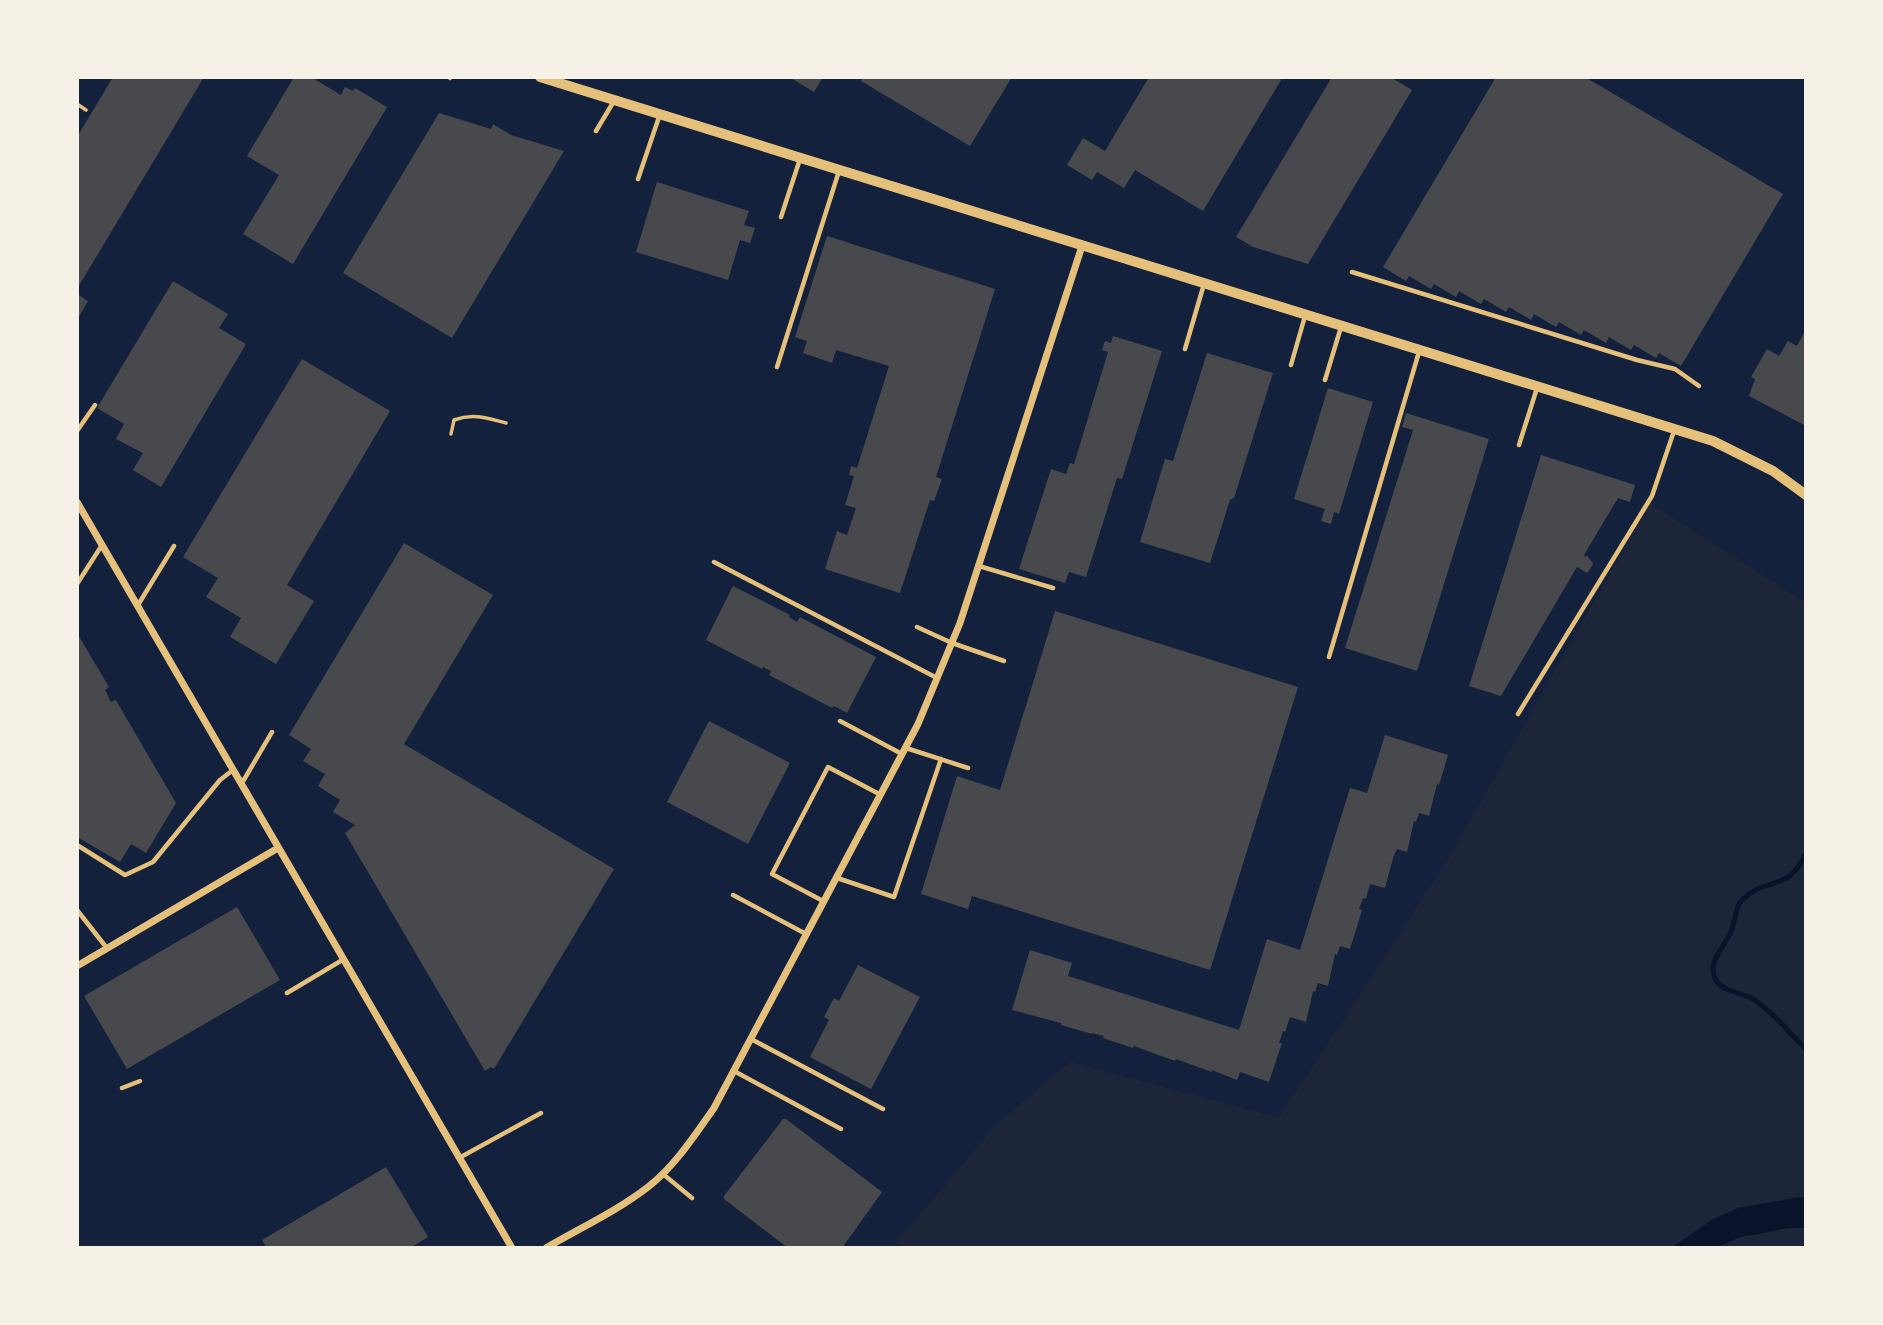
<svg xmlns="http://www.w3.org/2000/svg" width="1883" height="1325" viewBox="0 0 1883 1325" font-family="Cabin,sans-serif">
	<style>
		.green { fill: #1d2539 }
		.water { fill: #0b132b }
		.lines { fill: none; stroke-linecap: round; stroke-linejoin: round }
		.stream { stroke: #0b132b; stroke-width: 5 }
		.building { fill: #48494c }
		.path { stroke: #e5c07b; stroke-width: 3.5 }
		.service { stroke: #e5c07b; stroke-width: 4.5 }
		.minor { stroke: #e5c07b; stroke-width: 7 }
		.tertiary { stroke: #e5c07b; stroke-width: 10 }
	</style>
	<rect width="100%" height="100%" fill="#14213d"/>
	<path class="green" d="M 1650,503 L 1806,603 L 1806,1248 L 892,1248 L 995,1126 L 1070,1062 L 1279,1118 L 1448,860 Z"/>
	<path class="water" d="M 1800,1197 L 1806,1198 L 1806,1228 L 1789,1228 L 1741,1237 L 1715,1248 L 1671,1248 L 1713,1219 L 1738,1208 Z"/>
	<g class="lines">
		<path class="stream" d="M 1806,853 C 1789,892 1768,876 1743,899 C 1735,907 1736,918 1732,929 C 1727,945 1704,963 1717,982 C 1723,991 1742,993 1751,998 C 1773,1011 1788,1032 1806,1049"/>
	</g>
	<path class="building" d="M 113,77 L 204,77 L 77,289 L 77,137 Z
		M 294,77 L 311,77 L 341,95 L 345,87 L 353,91 L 355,88 L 387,107 L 293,264 L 243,234 L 279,175 L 247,156 Z
		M 789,77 L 823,77 L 814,92 Z
		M 864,77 L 1012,77 L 970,146 L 861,81 Z
		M 1149,77 L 1277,77 L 1281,80 L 1203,211 L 1135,170 L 1124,188 L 1097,172 L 1092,180 L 1067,165 L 1083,138 L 1105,151 Z
		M 1332,77 L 1390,77 L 1412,90 L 1308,264 L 1253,247 L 1236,237 Z
		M 1496,77 L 1585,77 L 1783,194 L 1681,366 L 1659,353 L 1656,358 L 1634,345 L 1631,350 L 1609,337 L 1606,343 L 1584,330 L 1581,335 L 1559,322 L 1556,327 L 1534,314 L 1531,320 L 1509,307 L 1506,312 L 1484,299 L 1481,304 L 1459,291 L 1456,297 L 1434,284 L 1431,289 L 1409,276 L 1406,281 L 1383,267 Z
		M 439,113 L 491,129 L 493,124 L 511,135 L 564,151 L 452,338 L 343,273 Z
		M 657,182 L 749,211 L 744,225 L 755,228 L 750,243 L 740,240 L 728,280 L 636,252 Z
		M 827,236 L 995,289 L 936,477 L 942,479 L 934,501 L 930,500 L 900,593 L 825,569 L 837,531 L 847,535 L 856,508 L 845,505 L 854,476 L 849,475 L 851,466 L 857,468 L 889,366 L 836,350 L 832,363 L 803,353 L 807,341 L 795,337 Z
		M 173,281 L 228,314 L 219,328 L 246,344 L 161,487 L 133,470 L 143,453 L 116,439 L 124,424 L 97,408 Z
		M 77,294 L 88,301 L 77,320 Z
		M 1806,329 L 1806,426 L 1749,396 L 1755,379 L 1751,377 L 1767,349 L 1779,356 L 1788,341 L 1797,346 Z
		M 1113,336 L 1162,351 L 1122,479 L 1117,478 L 1086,577 L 1069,572 L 1065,583 L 1019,569 L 1051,469 L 1066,474 L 1070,463 L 1074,464 L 1108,352 L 1102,350 L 1105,341 L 1111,343 Z
		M 1207,353 L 1273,373 L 1234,498 L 1230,500 L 1210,563 L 1140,542 L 1165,459 L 1173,461 Z
		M 302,359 L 390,411 L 287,585 L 314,601 L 276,664 L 230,637 L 241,618 L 206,597 L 218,578 L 183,557 Z
		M 1328,388 L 1373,402 L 1339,514 L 1334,512 L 1331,524 L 1321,521 L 1325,509 L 1294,499 Z
		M 1406,413 L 1489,439 L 1417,671 L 1345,648 L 1413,430 L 1402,427 Z
		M 1541,455 L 1635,485 L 1630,502 L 1618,498 L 1584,555 L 1585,557 L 1587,556 L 1593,563 L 1592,566 L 1587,573 L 1577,567 L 1501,696 L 1469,686 Z
		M 404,543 L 493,595 L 404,744 L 614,869 L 494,1069 L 491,1067 L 485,1071 L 345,833 L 355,825 L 333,812 L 340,800 L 318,786 L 325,774 L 303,761 L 311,749 L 289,735 Z
		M 733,586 L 790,615 L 789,617 L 797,622 L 800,617 L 876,657 L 847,713 L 834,706 L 832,708 L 769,675 L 771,671 L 763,667 L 762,669 L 706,640 Z
		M 1055,611 L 1298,687 L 1210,970 L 972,896 L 968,909 L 921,894 L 957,776 L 1000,790 Z
		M 77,633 L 109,687 L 105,690 L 111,702 L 115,700 L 117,702 L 176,803 L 146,853 L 131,844 L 120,862 L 77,837 Z
		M 709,721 L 790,763 L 748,844 L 667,802 Z
		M 1385,735 L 1448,755 L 1439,785 L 1437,784 L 1429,816 L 1419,813 L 1416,822 L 1414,821 L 1407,852 L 1397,849 L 1393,858 L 1385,888 L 1370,884 L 1366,899 L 1363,898 L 1359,909 L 1362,910 L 1350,949 L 1340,946 L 1337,955 L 1335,954 L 1328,986 L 1318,983 L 1315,992 L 1313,991 L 1306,1022 L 1290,1017 L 1285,1032 L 1283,1031 L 1279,1043 L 1282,1043 L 1269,1082 L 1240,1072 L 1237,1080 L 1212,1070 L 1212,1072 L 1176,1059 L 1175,1061 L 1134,1046 L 1133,1048 L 1103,1038 L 1104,1036 L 1092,1033 L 1092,1034 L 1061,1025 L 1061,1023 L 1012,1010 L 1030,950 L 1072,963 L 1068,976 L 1239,1030 L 1267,939 L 1300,950 L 1350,788 L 1367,793 Z
		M 237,907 L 280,980 L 127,1069 L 84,996 Z
		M 858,965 L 920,997 L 871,1089 L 810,1057 L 829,1020 L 824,1017 L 834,998 L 839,1001 Z
		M 783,1119 L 786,1119 L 882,1192 L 842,1248 L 788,1248 L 724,1199 L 724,1196 Z
		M 386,1167 L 428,1237 L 410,1248 L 267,1248 L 262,1240 Z"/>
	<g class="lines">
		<path class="path" d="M 77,104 L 86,110
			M 451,434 L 454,420 C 473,413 487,418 506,423"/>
		<path class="service" d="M 450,78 L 451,77
			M 596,131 L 614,101
			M 638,179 L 659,117
			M 781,217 L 800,159
			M 1352,272 L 1637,360 L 1675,369 L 1699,386
			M 1185,349 L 1204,284
			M 1291,365 L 1305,316
			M 777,367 L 839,171
			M 1325,380 L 1341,327
			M 77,431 L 95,405
			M 1519,445 L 1537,388
			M 714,562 L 937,678
			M 979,566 L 1053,588
			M 77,584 L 102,545
			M 138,605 L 174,546
			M 917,627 L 952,643 L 1004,661
			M 1329,657 L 1419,352
			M 1518,714 L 1652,496 L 1674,431
			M 840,721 L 902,754
			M 906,748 L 968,768
			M 242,783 L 272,732
			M 77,845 L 125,875 L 153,862 L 220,780 L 233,770
			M 837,878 L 894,897 L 941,759
			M 733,895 L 806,934
			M 823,901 L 772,874 L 828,767 L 881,795
			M 77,910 L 106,947
			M 287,993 L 344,959
			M 751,1039 L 883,1109
			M 734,1071 L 841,1129
			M 122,1088 L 140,1081
			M 459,1158 L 541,1113
			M 663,1174 L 692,1198"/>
		<path class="minor" d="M 77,502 L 512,1248
			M 77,966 L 278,848
			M 546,1248 C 580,1228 617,1211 648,1187 C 675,1166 695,1135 714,1108 L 918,724 L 960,623 L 1082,246"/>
		<path class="tertiary" d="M 540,77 L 1713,441 L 1773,471 L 1806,495"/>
	</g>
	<rect width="1883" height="1325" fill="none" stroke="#f6f1e7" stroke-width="158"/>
</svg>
